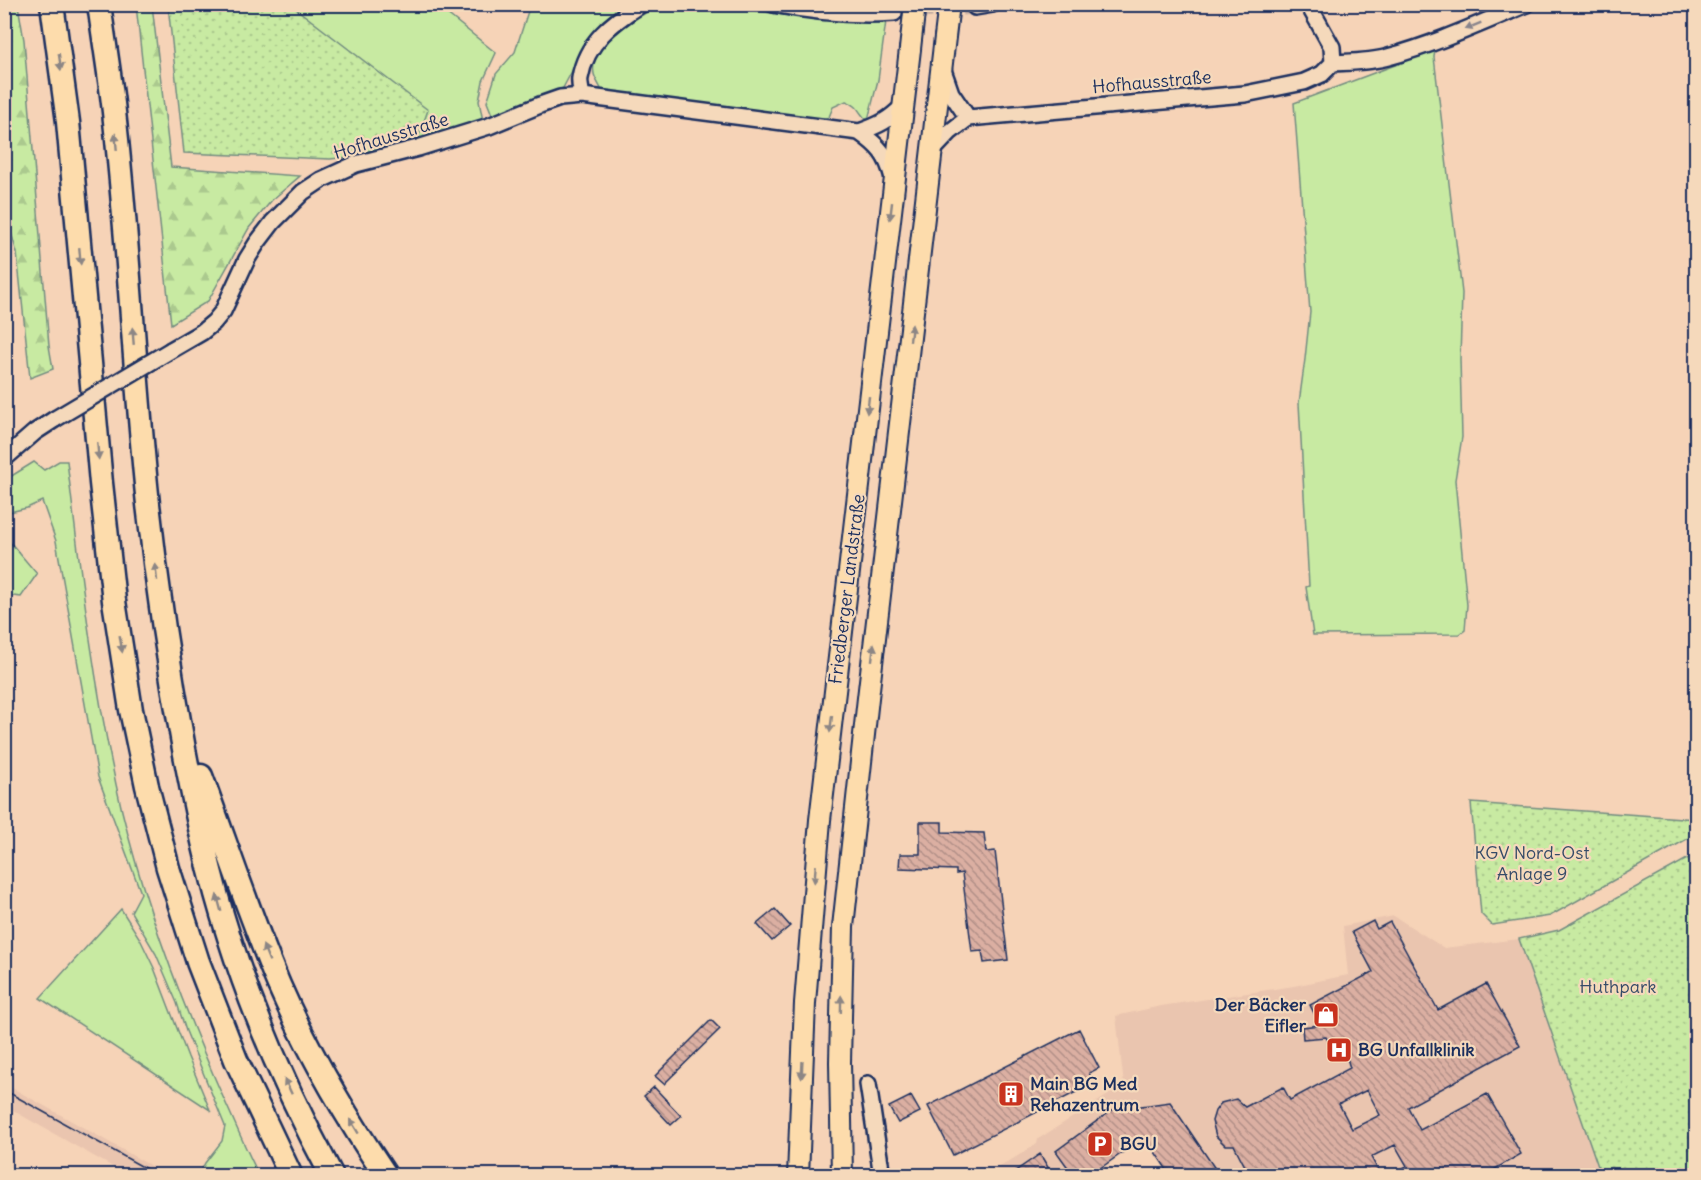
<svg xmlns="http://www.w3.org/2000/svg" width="1701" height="1180" viewBox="0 0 1701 1180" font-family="Delius,sans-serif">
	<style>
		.built { fill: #eac5af }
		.grass { fill: #c8eaa2; stroke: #728c80; stroke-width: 1.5 }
		.forest { fill: url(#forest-firs); stroke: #728c80; stroke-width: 1.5 }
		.park { fill: url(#park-dots); stroke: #728c80; stroke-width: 1.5 }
		.building { fill: url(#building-back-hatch); stroke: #1b2f5e; stroke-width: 1.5; fill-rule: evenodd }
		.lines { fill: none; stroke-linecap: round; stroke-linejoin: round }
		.minor-tunnel { stroke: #cab2a5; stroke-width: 15; stroke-dasharray: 15 8; stroke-linecap: butt }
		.minor-casing { stroke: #1b2f5e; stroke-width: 20 }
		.major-casing { stroke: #1b2f5e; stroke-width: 24 }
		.highway-casing { stroke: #1b2f5e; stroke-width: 27 }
		.minor { stroke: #f5d9bb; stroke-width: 15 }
		.major { stroke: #fddcac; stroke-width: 20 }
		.highway { stroke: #fddcac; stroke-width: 22 }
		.tram { stroke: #1b2f5e; stroke-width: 1.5 }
		.minor-bridge-casing { stroke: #1b2f5e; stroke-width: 20; stroke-linecap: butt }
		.major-bridge-casing { stroke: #1b2f5e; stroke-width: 24; stroke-linecap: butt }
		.minor-bridge { stroke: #f5d9bb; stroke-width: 15 }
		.major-bridge { stroke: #fddcac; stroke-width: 20 }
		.oneway { fill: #88848c }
		.oneway2 { fill: #8c8685 }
		.labels { text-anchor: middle; stroke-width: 4.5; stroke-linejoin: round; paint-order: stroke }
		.street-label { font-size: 18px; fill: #1b2f5e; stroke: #f5d9bb }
		.park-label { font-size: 18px; fill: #354b68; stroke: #f5d9bb }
		.poi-label { font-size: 18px; font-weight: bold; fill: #1b2f5e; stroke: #f5d9bb; text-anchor: start }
	</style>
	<defs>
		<pattern id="forest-firs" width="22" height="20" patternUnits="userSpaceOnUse" patternTransform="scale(1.5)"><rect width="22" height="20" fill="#c8eaa2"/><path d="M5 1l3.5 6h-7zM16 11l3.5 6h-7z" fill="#abc98e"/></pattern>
		<pattern id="park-dots" width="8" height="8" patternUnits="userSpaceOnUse" patternTransform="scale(1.5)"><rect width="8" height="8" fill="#c8eaa2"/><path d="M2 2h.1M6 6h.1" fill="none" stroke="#abc98e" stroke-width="1.8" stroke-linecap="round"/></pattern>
		<pattern id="building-back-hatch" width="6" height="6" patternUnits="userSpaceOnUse" patternTransform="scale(1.5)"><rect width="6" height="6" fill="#dbafa2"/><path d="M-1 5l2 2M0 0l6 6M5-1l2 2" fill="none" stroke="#b18f87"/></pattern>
	</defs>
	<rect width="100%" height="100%" fill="#f6d3b7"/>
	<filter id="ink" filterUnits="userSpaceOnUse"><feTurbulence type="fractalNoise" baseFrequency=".0167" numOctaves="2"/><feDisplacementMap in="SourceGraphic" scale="12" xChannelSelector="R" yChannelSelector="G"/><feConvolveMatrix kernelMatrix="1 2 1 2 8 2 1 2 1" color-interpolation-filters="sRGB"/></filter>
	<g filter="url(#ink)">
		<path class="built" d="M 1394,916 L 1444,948 L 1519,939 L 1601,1175 L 1171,1175 L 1145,1137 L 1089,1175 L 985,1176 L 1037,1144 L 1038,1139 L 1124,1085 L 1116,1016 L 1161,1006 L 1294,986 L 1348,975 L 1343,926 Z
			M 5,1084 L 93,1133 L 167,1175 L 127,1175 L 5,1106 Z"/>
		<path class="grass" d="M 291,5 L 436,5 L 496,53 L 483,81 L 479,101 L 483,121 L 417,141 Z
			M 530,5 L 623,5 L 617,8 L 590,37 L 563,88 L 493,117 L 487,102 L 496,74 L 515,52 Z
			M 660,5 L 721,5 L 784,15 L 886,21 L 878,80 L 868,120 C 858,115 862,107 846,101 L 833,107 L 829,117 L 823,119 L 602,91 C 600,86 595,79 594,74 C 588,44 639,16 660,5 Z
			M 1435,50 L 1434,57 L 1462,293 L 1460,359 L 1462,437 L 1455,480 L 1467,605 L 1465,630 L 1460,634 L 1313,635 L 1306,587 L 1309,586 L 1299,403 L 1305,359 L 1310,312 L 1294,103 Z
			M 59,461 L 67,461 C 81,578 95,696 122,811 C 146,910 182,1004 223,1097 C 235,1123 246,1150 259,1175 L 199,1175 L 205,1163 L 222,1141 L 225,1126 L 186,1031 L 177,1003 L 156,954 L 131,912 L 141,893 L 98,777 L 56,541 L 42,501 L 27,508 L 5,513 L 5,480 L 34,462 L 44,470 Z
			M 4,535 L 37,574 L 21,597 L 5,595 Z
			M 121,909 L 140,939 L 154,968 L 188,1057 L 210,1110 L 40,998 Z"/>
		<path class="forest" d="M 4,5 L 18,5 L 24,40 L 49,346 L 53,369 L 30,378 L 17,253 L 5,212 Z
			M 136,5 L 152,5 L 171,167 L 300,176 L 272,200 L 249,228 L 208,301 L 171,324 Z"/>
		<path class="park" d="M 168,5 L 291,5 L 428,110 L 417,141 L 359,156 L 330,159 L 184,153 Z
			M 1471,803 L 1696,819 L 1696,834 L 1550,916 L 1492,925 L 1481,914 Z
			M 1696,854 L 1696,1175 L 1601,1175 L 1519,939 L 1559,930 Z"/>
		<path class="building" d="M 920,822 L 942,822 L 942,832 L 984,833 L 986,852 L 995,851 L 1008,960 L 984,963 L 982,951 L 972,952 L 962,873 L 956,874 L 956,870 L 899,868 L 900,854 L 920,854 Z
			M 775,909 L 790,926 L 772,941 L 757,924 Z
			M 1373,921 L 1377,929 L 1390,922 L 1438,1010 L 1486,984 L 1520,1046 L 1408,1107 L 1420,1130 L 1487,1094 L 1521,1154 L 1483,1176 L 1387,1176 L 1407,1166 L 1395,1145 L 1371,1157 L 1381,1176 L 1250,1176 L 1234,1145 L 1225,1145 L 1216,1136 L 1212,1121 L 1215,1111 L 1221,1103 L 1236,1099 L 1245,1107 L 1283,1087 L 1290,1100 L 1350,1068 L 1341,1039 L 1328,1041 L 1326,1037 L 1303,1039 L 1302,1027 L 1320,1025 L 1310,1005 L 1373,972 L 1352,932 ZM 1367,1090 L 1380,1115 L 1352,1129 L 1339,1104 Z
			M 711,1020 L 720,1029 L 664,1084 L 655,1076 Z
			M 1079,1029 L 1099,1068 L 1089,1073 L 1094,1083 L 953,1155 L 928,1106 Z
			M 654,1087 L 681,1116 L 671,1125 L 644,1096 Z
			M 911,1096 L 920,1112 L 898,1123 L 889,1107 Z
			M 1170,1102 L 1220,1176 L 1171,1176 L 1145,1137 L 1089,1176 L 1074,1176 L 1056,1151 L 1112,1110 Z
			M 1040,1154 L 1049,1169 L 1039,1176 L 1008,1176 Z"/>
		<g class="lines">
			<path class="minor-tunnel" d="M 894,13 L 975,7"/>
			<defs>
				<path id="minor" d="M 773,4 C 813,12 853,16 894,13
					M 1308,4 L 1332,47 L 1333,63
					M 975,7 L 993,4
					M 943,70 L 951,93 L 968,118
					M 582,96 C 581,90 579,83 580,78 C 586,42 613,22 641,4
					M 859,132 C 879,146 887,155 893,178
					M 932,151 L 950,132 L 968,118 L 1245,94 L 1304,82 L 1322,74 L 1333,63 C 1351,62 1371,62 1388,57 C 1436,44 1481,23 1527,4
					M 171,350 L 202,332 L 214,322 L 223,311 L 247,259 L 257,243 L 273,222 L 303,192 L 321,180 L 356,164 L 418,148 L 489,126 L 540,105 L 560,98 L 582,96 L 859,132 C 880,125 889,120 904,105
					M 4,459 L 35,432 L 55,419
					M 868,1084 L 882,1176"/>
				<path id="major" d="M 798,1176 L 805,1003 L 820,820 L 910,49
					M 842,1176 L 840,1062 L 843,927 L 868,698 L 945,37"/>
				<path id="highway" d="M 52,4 L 68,122 L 101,483 L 114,601 L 131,710 L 147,786 L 168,868 L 198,962 L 236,1060 L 291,1176
					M 99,4 C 104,40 110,76 114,112 C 129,243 134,374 148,504 C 157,586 169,668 184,749 C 196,812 209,876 229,937 C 255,1019 291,1100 332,1176
					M 201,776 C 227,846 250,917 279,985 C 307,1049 347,1118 386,1176"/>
			</defs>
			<use href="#minor" class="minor-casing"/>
			<use href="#major" class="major-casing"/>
			<use href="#highway" class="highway-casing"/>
			<use href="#minor" class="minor"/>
			<use href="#major" class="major"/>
			<use href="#highway" class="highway"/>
			<path class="tram" d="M 4,1090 L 159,1176"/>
			<defs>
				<path id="minor-bridge" d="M 55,419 L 171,350"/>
				<path id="major-bridge" d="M 945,37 L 949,4
					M 910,49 L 915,4"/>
			</defs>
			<use href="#minor-bridge" class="minor-bridge-casing"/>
			<use href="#major-bridge" class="major-bridge-casing"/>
			<use href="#minor-bridge" class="minor-bridge"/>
			<use href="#major-bridge" class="major-bridge"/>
		</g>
		<defs><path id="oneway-solid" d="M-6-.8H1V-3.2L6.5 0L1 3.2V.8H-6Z" transform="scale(1.5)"/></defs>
		<use class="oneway" href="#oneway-solid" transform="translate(1473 26) rotate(158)"/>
		<g class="oneway2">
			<use href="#oneway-solid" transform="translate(60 62) rotate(82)"/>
			<use href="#oneway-solid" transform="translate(116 142) rotate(-95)"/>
			<use href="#oneway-solid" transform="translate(891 211) rotate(97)"/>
			<use href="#oneway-solid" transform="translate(80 256) rotate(85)"/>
			<use href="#oneway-solid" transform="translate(911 333) rotate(-83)"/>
			<use href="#oneway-solid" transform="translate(133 336) rotate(-95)"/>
			<use href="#oneway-solid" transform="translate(868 405) rotate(97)"/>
			<use href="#oneway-solid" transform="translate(98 451) rotate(85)"/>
			<use href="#oneway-solid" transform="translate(156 572) rotate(-97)"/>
			<use href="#oneway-solid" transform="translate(121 644) rotate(81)"/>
			<use href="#oneway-solid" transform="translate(873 652) rotate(-83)"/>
			<use href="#oneway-solid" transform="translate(831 724) rotate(97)"/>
			<use href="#oneway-solid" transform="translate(815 874) rotate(95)"/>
			<use href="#oneway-solid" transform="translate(219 903) rotate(-105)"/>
			<use href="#oneway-solid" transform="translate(266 953) rotate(-112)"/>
			<use href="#oneway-solid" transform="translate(841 1004) rotate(-89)"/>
			<use href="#oneway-solid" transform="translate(802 1070) rotate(93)"/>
			<use href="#oneway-solid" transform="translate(288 1086) rotate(-115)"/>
			<use href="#oneway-solid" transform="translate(354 1126) rotate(-121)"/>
		</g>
	</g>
	<defs>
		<symbol id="shop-square" viewBox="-11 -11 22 22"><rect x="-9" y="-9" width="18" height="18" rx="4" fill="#c8321e" stroke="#f5d9bb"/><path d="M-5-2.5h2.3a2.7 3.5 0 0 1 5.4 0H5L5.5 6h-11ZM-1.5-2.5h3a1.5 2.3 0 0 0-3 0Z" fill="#fff"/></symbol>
		<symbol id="hospital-square" viewBox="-11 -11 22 22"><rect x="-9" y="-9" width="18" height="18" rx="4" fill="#c8321e" stroke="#f5d9bb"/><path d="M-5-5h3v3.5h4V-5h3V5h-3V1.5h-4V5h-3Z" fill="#fff"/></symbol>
		<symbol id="building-square" viewBox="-11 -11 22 22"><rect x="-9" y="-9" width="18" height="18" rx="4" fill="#c8321e" stroke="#f5d9bb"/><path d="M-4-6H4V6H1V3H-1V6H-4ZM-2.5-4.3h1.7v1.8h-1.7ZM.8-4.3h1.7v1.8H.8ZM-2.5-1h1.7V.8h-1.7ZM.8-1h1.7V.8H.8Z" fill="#fff"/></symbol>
		<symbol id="parking-square" viewBox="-11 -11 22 22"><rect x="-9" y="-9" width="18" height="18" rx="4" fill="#c8321e" stroke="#f5d9bb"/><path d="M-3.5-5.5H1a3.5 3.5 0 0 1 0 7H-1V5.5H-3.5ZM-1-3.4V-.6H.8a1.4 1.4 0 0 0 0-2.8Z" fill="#fff"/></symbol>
	</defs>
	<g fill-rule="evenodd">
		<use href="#shop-square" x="1311" y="1000" width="30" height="30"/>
		<use href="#hospital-square" x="1324" y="1035" width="30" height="30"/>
		<use href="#building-square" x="996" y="1079" width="30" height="30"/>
		<use href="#parking-square" x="1085" y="1129" width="30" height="30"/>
	</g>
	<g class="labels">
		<g class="street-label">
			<text transform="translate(1152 82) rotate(-5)" y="6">Hofhausstraße</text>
			<text transform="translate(391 136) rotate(-17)" y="6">Hofhausstraße</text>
			<text transform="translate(847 589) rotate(-83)" y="6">Friedberger Landstraße</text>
		</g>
		<g class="park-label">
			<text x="1532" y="859">KGV Nord-Ost<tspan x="1532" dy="21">Anlage 9</tspan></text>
			<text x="1618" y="993">Huthpark</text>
		</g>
		<g class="poi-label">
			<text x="1306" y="1011" text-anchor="end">Der Bäcker<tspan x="1306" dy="21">Eifler</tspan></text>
			<text x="1358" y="1056">BG Unfallklinik</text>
			<text x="1030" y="1090">Main BG Med<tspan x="1030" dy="21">Rehazentrum</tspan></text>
			<text x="1120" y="1150">BGU</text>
		</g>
	</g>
	<rect width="1701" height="1180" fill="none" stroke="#f5d9bb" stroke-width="24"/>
	<rect x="12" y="12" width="1677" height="1156" fill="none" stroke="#1b2f5e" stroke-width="2" filter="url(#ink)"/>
</svg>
